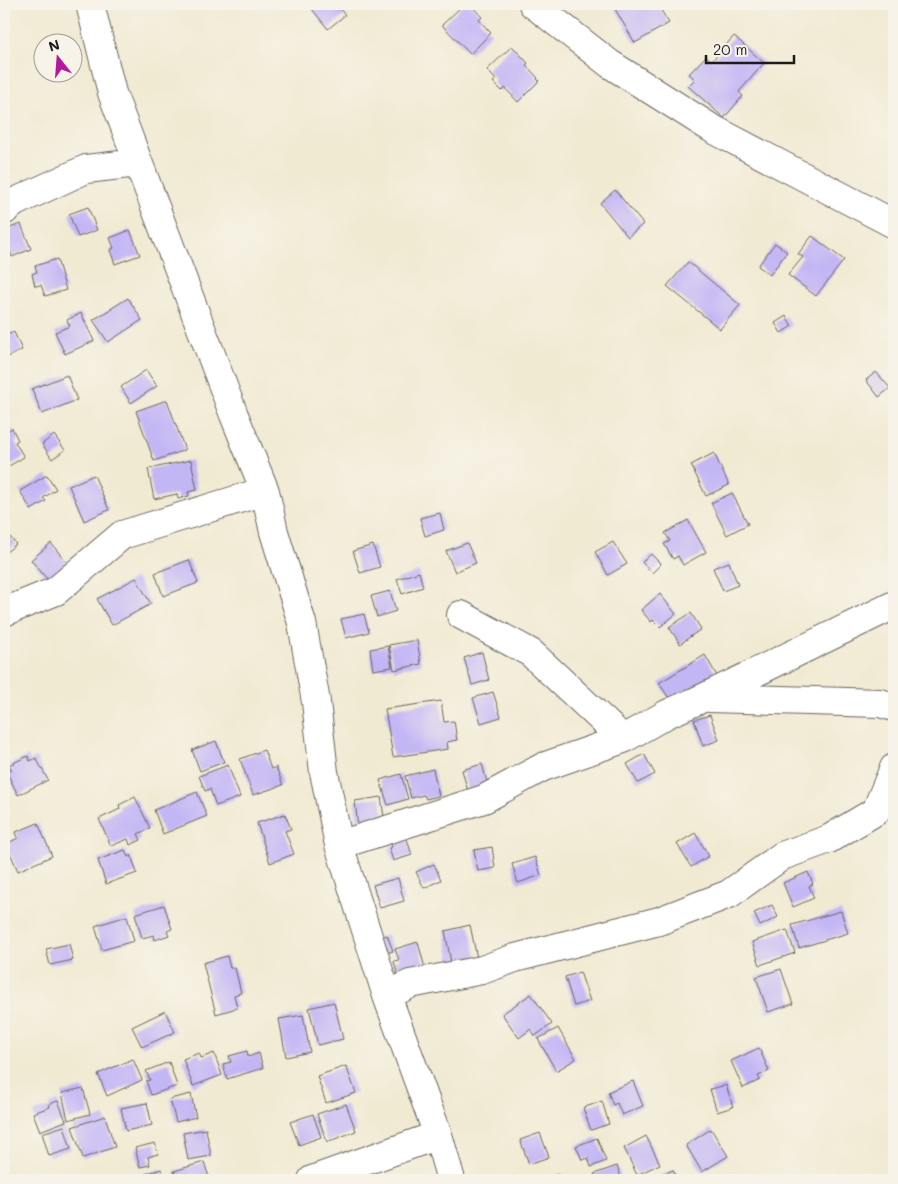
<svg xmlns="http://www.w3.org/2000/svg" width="898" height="1184" viewBox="0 0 898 1184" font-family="Mali,sans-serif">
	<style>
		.building { fill: #c3b6f5 }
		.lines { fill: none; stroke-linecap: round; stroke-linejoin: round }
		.street-casing { stroke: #67645c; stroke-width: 30 }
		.street { stroke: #fff; stroke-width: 28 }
	</style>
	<rect width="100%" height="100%" fill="#f7f3e8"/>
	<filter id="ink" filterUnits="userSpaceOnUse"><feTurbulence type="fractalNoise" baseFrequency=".02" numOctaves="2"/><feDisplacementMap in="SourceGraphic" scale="10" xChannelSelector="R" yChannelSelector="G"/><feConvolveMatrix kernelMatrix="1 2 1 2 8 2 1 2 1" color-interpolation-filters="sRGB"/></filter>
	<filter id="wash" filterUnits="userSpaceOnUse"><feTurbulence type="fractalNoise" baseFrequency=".0096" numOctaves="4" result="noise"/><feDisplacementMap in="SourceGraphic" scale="20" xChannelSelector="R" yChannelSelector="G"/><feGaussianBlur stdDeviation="1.12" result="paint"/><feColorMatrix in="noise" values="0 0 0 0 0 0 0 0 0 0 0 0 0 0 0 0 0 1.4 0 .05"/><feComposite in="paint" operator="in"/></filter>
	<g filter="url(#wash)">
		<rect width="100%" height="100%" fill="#f1ead3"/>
		<g id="blocks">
			<path class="building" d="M 308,4 L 343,4 L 345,5 L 340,9 L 345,15 L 328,29 Z
				M 464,4 L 470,4 L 482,17 L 479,20 L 491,33 L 470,54 L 442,25 Z
				M 612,4 L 657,4 L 669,23 L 635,43 Z
				M 734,36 L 764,63 L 739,92 L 743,96 L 724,118 L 688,86 L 695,79 L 689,74 L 706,56 L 712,61 Z
				M 512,46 L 528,63 L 526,65 L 538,78 L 537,79 L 539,81 L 518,102 L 505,88 L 502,91 L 493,82 L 496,80 L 487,70 Z
				M 615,190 L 643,224 L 628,237 L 600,203 Z
				M 88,207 L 97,230 L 78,237 L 69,214 Z
				M 21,224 L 31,249 L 12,257 L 4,235 L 4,230 Z
				M 130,230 L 140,255 L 115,264 L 110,250 L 114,248 L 110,238 Z
				M 812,236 L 844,260 L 816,296 L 788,275 L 803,257 L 798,254 Z
				M 775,243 L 787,252 L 770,275 L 758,266 Z
				M 57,259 L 66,290 L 45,296 L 41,285 L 35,286 L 32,274 L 37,272 L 35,266 Z
				M 688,262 L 740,305 L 720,329 L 667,286 Z
				M 128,298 L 142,320 L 108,342 L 93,320 Z
				M 81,313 L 94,341 L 65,354 L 55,332 L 70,326 L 67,320 Z
				M 786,316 L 792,326 L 781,333 L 775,323 Z
				M 14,332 L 22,350 L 4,359 L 4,336 Z
				M 146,370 L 157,386 L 131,403 L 121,387 Z
				M 876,372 L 890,388 L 879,397 L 866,380 Z
				M 67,375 L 77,400 L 42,414 L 32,389 Z
				M 167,400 L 185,450 L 154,461 L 136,411 Z
				M 12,428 L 18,440 L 15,442 L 24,457 L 4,469 L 4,433 Z
				M 54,435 L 65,450 L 52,459 L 42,444 Z
				M 714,453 L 729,485 L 706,496 L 691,465 Z
				M 191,460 L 197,490 L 188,492 L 189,496 L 178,499 L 177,494 L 154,499 L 148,469 Z
				M 47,475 L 56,489 L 43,498 L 46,501 L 31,510 L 20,491 Z
				M 94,475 L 109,510 L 84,521 L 69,486 Z
				M 732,493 L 748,524 L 727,535 L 711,503 Z
				M 440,513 L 444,530 L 425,536 L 420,518 Z
				M 688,520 L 706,552 L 683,565 L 678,556 L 673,559 L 664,544 L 670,541 L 665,533 Z
				M 4,530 L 16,544 L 4,554 Z
				M 613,542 L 627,564 L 608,575 L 595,552 Z
				M 51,543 L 72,569 L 52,585 L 31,560 Z
				M 467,543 L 476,563 L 455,572 L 446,551 Z
				M 373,545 L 380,567 L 360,573 L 353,551 Z
				M 651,554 L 661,564 L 652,573 L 642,562 Z
				M 189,560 L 198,583 L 163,596 L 155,573 Z
				M 729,562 L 738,585 L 723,591 L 713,568 Z
				M 419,572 L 423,587 L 402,594 L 397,579 Z
				M 136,578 L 151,604 L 112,625 L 97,599 Z
				M 390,591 L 396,611 L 377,617 L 371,596 Z
				M 660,594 L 676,614 L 660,627 L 653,620 L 651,622 L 641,610 Z
				M 691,613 L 701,629 L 680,644 L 669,627 Z
				M 364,614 L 369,632 L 346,638 L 341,619 Z
				M 417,640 L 421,664 L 394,670 L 389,645 Z
				M 388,646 L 392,667 L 373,670 L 370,649 Z
				M 482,652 L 489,680 L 472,685 L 464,658 Z
				M 705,655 L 717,676 L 672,703 L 659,683 Z
				M 493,692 L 501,717 L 481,723 L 473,698 Z
				M 441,701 L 444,722 L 454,721 L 457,740 L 447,742 L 448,749 L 393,757 L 385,709 Z
				M 710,715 L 719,740 L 703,746 L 694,720 Z
				M 216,741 L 224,762 L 200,771 L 192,750 Z
				M 264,750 L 271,769 L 276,767 L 283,785 L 253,795 L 240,759 Z
				M 644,754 L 655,774 L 638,783 L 627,764 Z
				M 28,756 L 30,761 L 36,758 L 48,780 L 18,795 L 7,773 L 12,770 L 9,765 Z
				M 482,764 L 489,789 L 469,795 L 462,770 Z
				M 228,765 L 240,797 L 216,806 L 210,789 L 205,791 L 199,776 Z
				M 433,769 L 439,796 L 426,799 L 424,795 L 411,798 L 405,776 Z
				M 401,774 L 408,799 L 388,805 L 380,780 Z
				M 197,792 L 207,816 L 163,834 L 154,810 Z
				M 135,797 L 150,828 L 138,834 L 141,840 L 130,845 L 128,839 L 111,846 L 99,819 L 120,809 L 119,805 Z
				M 381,797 L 385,824 L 358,828 L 355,801 Z
				M 285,814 L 291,829 L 285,831 L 294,854 L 270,863 L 257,823 Z
				M 38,823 L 52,856 L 18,871 L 6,844 L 18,838 L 16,832 Z
				M 405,833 L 412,855 L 393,861 L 389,848 L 392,847 L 390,838 Z
				M 695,833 L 709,856 L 691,867 L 677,844 Z
				M 492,847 L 495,868 L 478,871 L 474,850 Z
				M 125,850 L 128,857 L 131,855 L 137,873 L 106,884 L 98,860 Z
				M 535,857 L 541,875 L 518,883 L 512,864 Z
				M 434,864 L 441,880 L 424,888 L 416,872 Z
				M 808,872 L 813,884 L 809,886 L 814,898 L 793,907 L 783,883 Z
				M 398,878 L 404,901 L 380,908 L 373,885 Z
				M 164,905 L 172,929 L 167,931 L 169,935 L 155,940 L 154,935 L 142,938 L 135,914 Z
				M 772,905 L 778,917 L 760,926 L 754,913 Z
				M 841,911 L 848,933 L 799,948 L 792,925 Z
				M 127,916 L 134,941 L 102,950 L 95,926 Z
				M 470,925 L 478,963 L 452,968 L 445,931 Z
				M 787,930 L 795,953 L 760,965 L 752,942 Z
				M 387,935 L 393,951 L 380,955 L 375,939 Z
				M 418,942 L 426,972 L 399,980 L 394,961 L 399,960 L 395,949 Z
				M 69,944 L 73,960 L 50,965 L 46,949 Z
				M 227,956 L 230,968 L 235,968 L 241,993 L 234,995 L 237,1008 L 216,1014 L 203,963 Z
				M 781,969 L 793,1004 L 768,1012 L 756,977 Z
				M 580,972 L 590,1001 L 574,1006 L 565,977 Z
				M 531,994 L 552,1024 L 535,1036 L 531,1029 L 519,1038 L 502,1014 Z
				M 334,1002 L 343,1039 L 318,1045 L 309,1008 Z
				M 165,1011 L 175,1032 L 142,1047 L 132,1027 Z
				M 303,1015 L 310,1052 L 286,1057 L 279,1019 Z
				M 558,1028 L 576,1059 L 556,1071 L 538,1039 Z
				M 759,1048 L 769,1071 L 758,1076 L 760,1080 L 743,1088 L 731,1061 Z
				M 247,1051 L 248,1057 L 259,1053 L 263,1068 L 227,1079 L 223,1064 L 231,1062 L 229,1056 Z
				M 199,1053 L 201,1058 L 214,1053 L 222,1075 L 193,1086 L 183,1059 Z
				M 133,1059 L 142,1080 L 107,1096 L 98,1074 Z
				M 169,1062 L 177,1086 L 151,1095 L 146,1081 L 150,1080 L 146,1071 Z
				M 346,1066 L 356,1093 L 326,1103 L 317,1076 Z
				M 633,1081 L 643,1106 L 622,1115 L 617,1103 L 613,1105 L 608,1092 Z
				M 726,1085 L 733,1107 L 717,1112 L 710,1089 Z
				M 83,1088 L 90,1114 L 68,1120 L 62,1093 Z
				M 191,1094 L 196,1117 L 176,1122 L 170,1099 Z
				M 58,1101 L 66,1121 L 40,1131 L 33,1113 L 50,1107 L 49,1104 Z
				M 602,1101 L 609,1124 L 591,1130 L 583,1108 Z
				M 147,1103 L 152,1125 L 126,1131 L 121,1108 Z
				M 346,1104 L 356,1131 L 327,1142 L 317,1114 Z
				M 313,1114 L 321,1137 L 299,1145 L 290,1122 Z
				M 105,1116 L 115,1147 L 83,1158 L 72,1127 Z
				M 64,1126 L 71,1149 L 49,1156 L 42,1133 Z
				M 206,1129 L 211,1156 L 188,1160 L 183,1133 Z
				M 711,1129 L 728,1156 L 702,1172 L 686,1145 Z
				M 540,1133 L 549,1157 L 529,1164 L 520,1140 Z
				M 646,1136 L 660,1164 L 637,1175 L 624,1148 Z
				M 597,1138 L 606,1161 L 591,1167 L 588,1158 L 582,1160 L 576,1146 Z
				M 155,1143 L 158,1154 L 148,1157 L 150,1165 L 140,1167 L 135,1148 Z
				M 204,1162 L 210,1180 L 177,1180 L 174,1171 Z
				M 617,1166 L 622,1180 L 596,1180 L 594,1174 Z
				M 161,1169 L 164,1180 L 126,1180 Z
				M 673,1170 L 677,1180 L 654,1180 L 653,1178 Z
				M 558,1174 L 560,1180 L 543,1180 Z
				M 514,1176 L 516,1180 L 501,1180 Z"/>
		</g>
	</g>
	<g filter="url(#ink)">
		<use href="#blocks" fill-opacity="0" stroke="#67645c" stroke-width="1"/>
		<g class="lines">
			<defs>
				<path id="street" d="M 90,4 L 112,93 L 234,415 L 265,491 L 274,532 L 302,623 L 316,702 L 324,772 L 339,845 L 387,996 L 438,1135 L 451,1180
					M 533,4 L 610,64 L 711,128 L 894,224
					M 4,211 L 15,202 L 86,169 L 138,163
					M 4,612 L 56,591 L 122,535 L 265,491
					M 461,615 L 531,653 L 623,739
					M 709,698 L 880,703 L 894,707
					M 339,845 L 484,799 L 543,767 L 623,739 L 667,714 L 703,698 L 894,605
					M 387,996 L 410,984 L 482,970 L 515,958 L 659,921 L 729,894 L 782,856 L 829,839 L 876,811 L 894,768
					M 312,1180 L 438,1135"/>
			</defs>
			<use href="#street" class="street-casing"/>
			<use href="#street" class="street"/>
		</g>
	</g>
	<rect width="898" height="1184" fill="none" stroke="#f7f3e8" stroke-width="20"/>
	<g transform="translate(58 58) rotate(343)"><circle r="24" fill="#f7f3e8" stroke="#9f9d96"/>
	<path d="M0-4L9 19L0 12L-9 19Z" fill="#b5179e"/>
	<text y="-8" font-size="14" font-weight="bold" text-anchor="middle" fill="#1c1c1c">N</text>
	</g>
	<path d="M706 55v8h88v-8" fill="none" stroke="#1c1c1c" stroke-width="2.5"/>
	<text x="713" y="55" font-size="15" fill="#1c1c1c" stroke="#f7f3e8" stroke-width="4" paint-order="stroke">20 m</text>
</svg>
